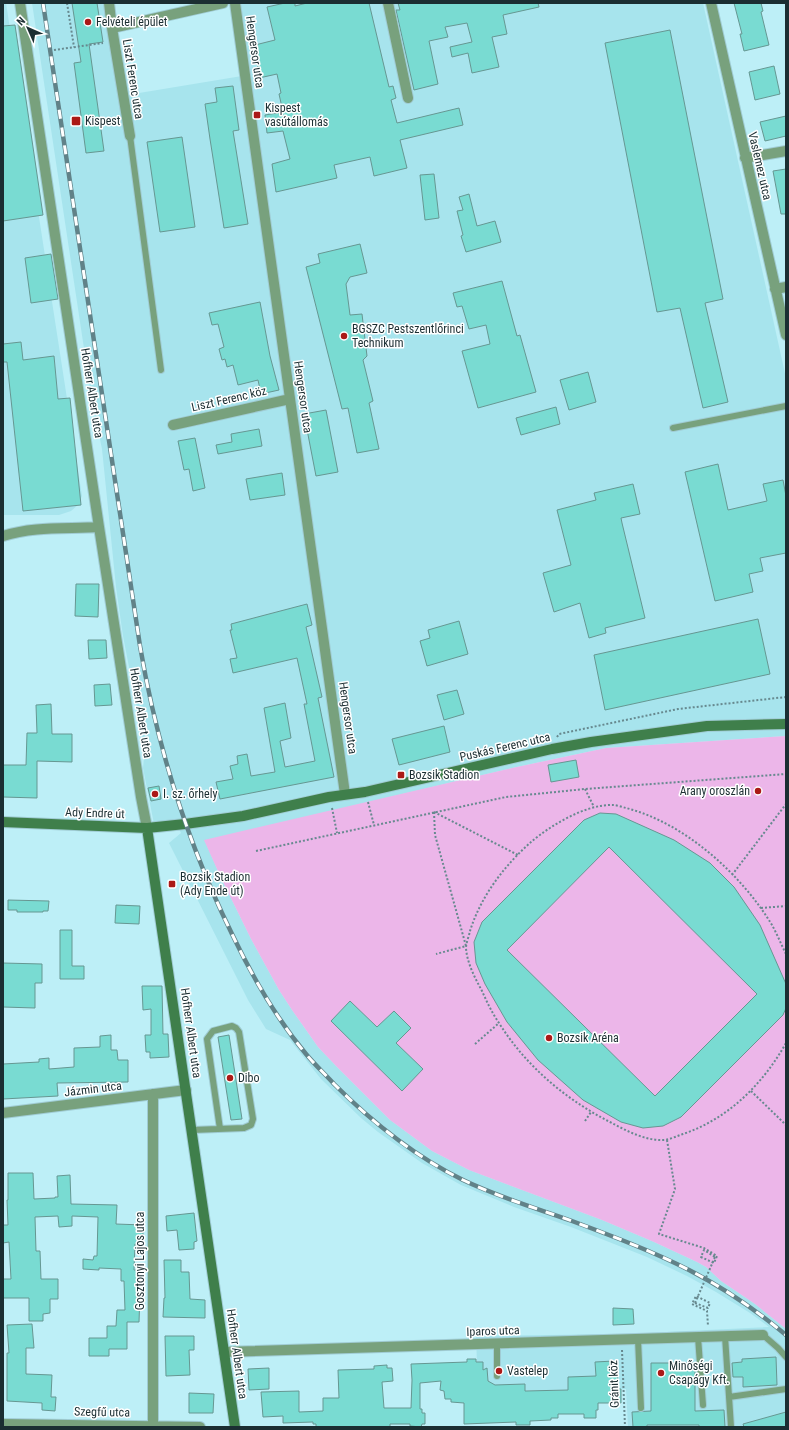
<svg xmlns="http://www.w3.org/2000/svg" width="789" height="1430" viewBox="0 0 789 1430" font-family="'Roboto Condensed',sans-serif">
	<style>
		.built { fill: #a7e4ed }
		.green { fill: #ecb6e9 }
		.building { fill: #79dbd2; stroke: #669792; fill-rule: evenodd }
		.lines { fill: none; stroke-linecap: round; stroke-linejoin: round }
		.lane-casing { stroke: #a0ccd4; stroke-width: 8 }
		.street-casing { stroke: #a0ccd4; stroke-width: 12 }
		.secondary-casing { stroke: #a0ccd4; stroke-width: 12 }
		.path { stroke: #67898f; stroke-width: 2; stroke-dasharray: 2 2; stroke-linecap: butt }
		.lane { stroke: #78a17d; stroke-width: 6 }
		.street { stroke: #78a17d; stroke-width: 10 }
		.secondary { stroke: #3f7f4b; stroke-width: 10 }
		.rail-casing { stroke: #618288; stroke-width: 4.5 }
		.rail { stroke: #fff; stroke-width: 3; stroke-dasharray: 9; stroke-linecap: butt }
		.path-bridge { stroke: #67898f; stroke-width: 2; stroke-dasharray: 2 2; stroke-linecap: butt }
		.poi-dot { fill: #ab1917; stroke: #fff; stroke-width: 1.5 }
		.labels { text-anchor: middle; stroke-width: 3; stroke-linejoin: round; paint-order: stroke }
		.poi-label { font-size: 12px; fill: #1b2e32; stroke: #fff; text-anchor: start }
		.street-label { font-size: 12px; fill: #1b2e32; stroke: #fff }
	</style>
	<rect width="100%" height="100%" fill="#bdeff7"/>
	<path class="built" d="M 3,3 L 6,3 L 82,496 L 78,505 L 71,511 L 59,515 L 3,515 Z
		M 32,3 L 113,3 L 127,95 L 248,75 L 239,3 L 703,3 L 786,378 L 786,736 L 606,748 L 512,768 L 205,841 L 221,878 L 251,939 L 279,990 L 292,1010 L 318,1047 L 336,1066 L 390,1120 L 432,1151 L 469,1170 L 602,1220 L 654,1242 L 697,1262 L 706,1267 L 721,1281 L 755,1304 L 786,1329 L 786,1427 L 628,1427 L 626,1389 L 478,1391 L 476,1336 L 625,1334 L 769,1327 L 750,1313 L 716,1292 L 687,1276 L 647,1257 L 571,1227 L 514,1207 L 461,1185 L 422,1163 L 378,1132 L 361,1118 L 321,1079 L 290,1040 L 266,1029 L 248,1000 L 169,843 L 181,833 L 176,823 L 154,824 L 143,768 L 145,749 L 123,636 L 116,587 L 102,449 L 91,395 Z"/>
	<path class="green" d="M 786,736 L 786,1329 L 755,1304 L 721,1281 L 706,1267 L 697,1262 L 654,1242 L 602,1220 L 469,1170 L 432,1151 L 390,1120 L 336,1066 L 318,1047 L 292,1010 L 279,990 L 251,939 L 221,878 L 204,840 L 512,768 L 606,748 Z"/>
	<path class="building" d="M 72,3 L 97,3 L 103,42 L 89,44 L 104,151 L 86,153 L 74,63 L 81,62 Z
		M 285,3 L 295,3 L 295,6 L 307,3 L 369,3 L 389,87 L 393,86 L 396,98 L 391,100 L 397,123 L 459,108 L 463,125 L 400,140 L 407,168 L 374,176 L 370,157 L 334,165 L 337,178 L 276,192 L 272,164 L 290,159 L 283,131 L 267,133 L 265,115 L 283,112 L 279,94 L 281,93 L 277,74 L 259,78 L 255,45 L 275,40 L 267,7 Z
		M 398,3 L 538,3 L 539,7 L 503,15 L 507,34 L 492,37 L 499,67 L 472,73 L 468,53 L 452,57 L 450,47 L 472,42 L 467,23 L 445,27 L 448,37 L 429,41 L 438,84 L 414,90 L 396,10 L 400,10 Z
		M 734,3 L 761,3 L 763,11 L 761,12 L 769,45 L 744,51 L 740,34 L 742,34 Z
		M 15,25 L 43,215 L 3,221 L 3,26 Z
		M 670,30 L 723,299 L 705,303 L 728,402 L 703,408 L 680,308 L 657,312 L 605,43 Z
		M 774,66 L 780,94 L 755,100 L 749,72 Z
		M 233,86 L 239,130 L 233,131 L 248,224 L 224,228 L 210,139 L 205,104 L 217,102 L 215,88 Z
		M 786,116 L 786,136 L 765,141 L 760,122 Z
		M 182,137 L 195,227 L 160,232 L 147,142 Z
		M 786,169 L 786,214 L 781,214 L 773,171 Z
		M 434,174 L 439,218 L 425,220 L 420,175 Z
		M 469,194 L 477,226 L 495,221 L 501,242 L 466,252 L 461,236 L 463,235 L 457,211 L 463,210 L 459,197 Z
		M 360,244 L 367,273 L 350,277 L 346,284 L 350,315 L 362,314 L 367,356 L 363,360 L 373,401 L 369,403 L 379,449 L 357,453 L 348,408 L 342,409 L 306,267 L 320,263 L 318,254 Z
		M 51,254 L 58,299 L 31,303 L 25,258 Z
		M 502,281 L 517,336 L 520,335 L 536,392 L 478,408 L 462,351 L 490,344 L 486,325 L 469,329 L 462,306 L 457,307 L 453,293 Z
		M 260,302 L 270,356 L 279,390 L 261,394 L 258,380 L 238,385 L 233,365 L 227,367 L 225,359 L 222,360 L 219,349 L 224,347 L 218,324 L 212,325 L 209,313 Z
		M 21,342 L 23,360 L 54,356 L 58,399 L 70,398 L 81,505 L 23,511 L 7,362 L 3,362 L 3,344 Z
		M 588,372 L 596,402 L 569,410 L 560,380 Z
		M 556,407 L 560,424 L 521,435 L 516,418 Z
		M 326,410 L 338,472 L 316,476 L 304,414 Z
		M 259,429 L 262,446 L 218,454 L 216,445 L 232,442 L 231,434 Z
		M 195,438 L 205,488 L 193,491 L 189,469 L 184,470 L 178,441 Z
		M 718,464 L 728,510 L 767,501 L 763,484 L 783,480 L 786,496 L 786,553 L 760,558 L 763,571 L 749,574 L 753,592 L 715,601 L 685,472 Z
		M 282,473 L 285,495 L 250,500 L 246,479 Z
		M 633,484 L 640,514 L 621,518 L 622,523 L 645,618 L 605,628 L 606,633 L 589,638 L 580,603 L 554,612 L 543,573 L 571,565 L 557,510 L 596,500 L 594,493 Z
		M 76,584 L 99,584 L 98,617 L 75,616 Z
		M 307,604 L 312,625 L 306,627 L 322,697 L 318,698 L 334,777 L 220,799 L 216,782 L 233,779 L 230,766 L 238,764 L 237,756 L 247,754 L 251,776 L 275,772 L 264,708 L 285,703 L 291,738 L 280,741 L 285,767 L 315,761 L 304,704 L 307,704 L 297,658 L 233,673 L 230,659 L 237,658 L 230,630 L 232,630 L 231,624 Z
		M 758,619 L 770,674 L 605,710 L 594,655 Z
		M 459,621 L 468,654 L 427,666 L 420,641 L 430,638 L 428,630 Z
		M 88,640 L 106,640 L 107,658 L 89,659 Z
		M 110,684 L 112,705 L 95,706 L 94,685 Z
		M 457,690 L 464,714 L 444,720 L 437,695 Z
		M 51,704 L 52,734 L 72,734 L 72,762 L 37,761 L 37,798 L 3,797 L 3,765 L 26,765 L 27,733 L 37,733 L 36,705 Z
		M 444,726 L 450,752 L 399,765 L 392,739 Z
		M 576,760 L 579,777 L 551,782 L 548,765 Z
		M 159,786 L 161,799 L 151,801 L 148,788 Z
		M 600,813 L 616,814 L 674,840 L 710,863 L 734,887 L 760,925 L 786,984 L 786,1008 L 783,1015 L 681,1117 L 663,1126 L 643,1128 L 621,1122 L 583,1100 L 538,1060 L 507,1022 L 485,984 L 476,963 L 474,942 L 482,922 L 584,820 ZM 609,847 L 757,994 L 655,1096 L 507,950 Z
		M 8,900 L 49,901 L 48,911 L 43,911 L 43,912 L 17,912 L 17,910 L 8,910 Z
		M 116,905 L 140,906 L 139,924 L 115,923 Z
		M 60,930 L 72,930 L 72,966 L 84,966 L 84,979 L 60,979 Z
		M 3,963 L 42,964 L 42,983 L 35,983 L 35,1008 L 3,1007 Z
		M 142,986 L 162,986 L 163,1034 L 168,1034 L 169,1057 L 150,1058 L 150,1052 L 146,1052 L 145,1035 L 151,1035 L 151,1009 L 143,1010 Z
		M 350,1001 L 377,1027 L 394,1011 L 411,1028 L 396,1043 L 423,1069 L 402,1091 L 331,1021 Z
		M 111,1035 L 111,1050 L 117,1050 L 118,1060 L 128,1060 L 128,1082 L 57,1083 L 58,1096 L 3,1099 L 3,1064 L 39,1062 L 39,1059 L 49,1058 L 49,1069 L 74,1067 L 74,1048 L 100,1047 L 100,1036 Z
		M 229,1035 L 242,1119 L 231,1120 L 218,1037 Z
		M 8,1173 L 33,1173 L 34,1199 L 55,1198 L 55,1197 L 58,1197 L 57,1176 L 70,1175 L 71,1204 L 117,1205 L 116,1224 L 143,1225 L 143,1244 L 135,1244 L 134,1270 L 143,1270 L 143,1292 L 140,1293 L 139,1322 L 127,1322 L 127,1349 L 109,1349 L 109,1356 L 89,1356 L 89,1338 L 107,1338 L 107,1326 L 116,1326 L 117,1310 L 125,1310 L 124,1281 L 121,1281 L 121,1269 L 99,1268 L 99,1270 L 83,1269 L 83,1259 L 93,1260 L 94,1256 L 97,1256 L 98,1217 L 72,1216 L 72,1226 L 59,1227 L 58,1216 L 35,1217 L 36,1251 L 40,1251 L 41,1279 L 58,1279 L 58,1299 L 50,1299 L 50,1313 L 43,1314 L 43,1321 L 29,1321 L 29,1298 L 3,1298 L 3,1279 L 11,1279 L 9,1242 L 3,1243 L 3,1225 L 8,1225 L 7,1200 L 8,1200 Z
		M 194,1213 L 197,1241 L 194,1242 L 194,1249 L 179,1250 L 177,1230 L 167,1231 L 166,1216 Z
		M 164,1260 L 181,1260 L 181,1272 L 189,1272 L 190,1299 L 205,1300 L 205,1318 L 163,1317 L 164,1298 L 165,1298 Z
		M 613,1308 L 633,1309 L 634,1324 L 613,1325 Z
		M 32,1324 L 34,1348 L 26,1348 L 26,1374 L 52,1375 L 51,1397 L 56,1397 L 55,1411 L 42,1410 L 42,1403 L 7,1401 L 7,1353 L 9,1353 L 7,1325 Z
		M 165,1336 L 194,1336 L 194,1350 L 189,1350 L 190,1375 L 166,1376 Z
		M 776,1357 L 777,1385 L 743,1387 L 743,1377 L 733,1377 L 732,1363 L 742,1362 L 742,1359 Z
		M 467,1359 L 476,1359 L 476,1362 L 483,1362 L 483,1370 L 487,1368 L 488,1381 L 495,1385 L 525,1384 L 525,1391 L 568,1390 L 568,1377 L 596,1376 L 595,1362 L 614,1361 L 614,1365 L 617,1365 L 618,1389 L 621,1389 L 621,1403 L 598,1403 L 598,1410 L 596,1410 L 596,1418 L 584,1418 L 584,1414 L 558,1414 L 558,1418 L 551,1418 L 551,1420 L 530,1421 L 530,1425 L 516,1425 L 516,1422 L 464,1424 L 464,1403 L 451,1402 L 451,1399 L 445,1399 L 444,1391 L 440,1390 L 441,1381 L 420,1383 L 420,1409 L 422,1409 L 422,1413 L 425,1413 L 425,1424 L 422,1424 L 421,1427 L 410,1426 L 410,1424 L 390,1424 L 390,1427 L 316,1427 L 316,1424 L 313,1424 L 313,1422 L 283,1423 L 283,1416 L 263,1417 L 261,1392 L 299,1391 L 299,1412 L 323,1411 L 323,1398 L 339,1398 L 338,1370 L 374,1369 L 374,1366 L 387,1365 L 387,1368 L 392,1368 L 393,1381 L 382,1382 L 384,1408 L 411,1408 L 412,1380 L 411,1364 L 467,1362 Z
		M 651,1363 L 695,1363 L 695,1411 L 724,1410 L 725,1427 L 699,1427 L 699,1425 L 647,1425 L 647,1427 L 633,1427 L 632,1412 L 651,1411 Z
		M 269,1368 L 269,1389 L 249,1390 L 248,1369 Z
		M 189,1393 L 214,1394 L 213,1413 L 189,1413 Z
		M 786,1412 L 786,1427 L 744,1427 L 743,1424 Z"/>
	<g class="lines">
		<defs>
			<path id="lane" d="M 130,136 L 161,370
				M 673,428 L 786,406
				M 192,1130 L 244,1128 L 251,1125 L 253,1119 L 239,1032 L 236,1028 L 232,1026 L 213,1031 L 207,1039 L 220,1129
				M 763,1335 L 778,1348 L 786,1357
				M 725,1336 L 731,1427
				M 698,1337 L 703,1405
				M 638,1339 L 641,1408
				M 497,1376 L 497,1344
				M 729,1397 L 786,1389"/>
			<path id="street" d="M 20,3 L 99,527 L 141,797 L 147,828
				M 109,3 L 112,28 L 130,136
				M 235,3 L 345,794
				M 388,3 L 408,98
				M 711,3 L 786,335
				M 112,28 L 223,3
				M 745,158 L 786,151
				M 775,289 L 786,287
				M 173,425 L 290,399
				M 3,536 C 33,526 67,529 99,527
				M 3,1113 L 186,1090
				M 224,1352 L 763,1335
				M 3,1424 L 200,1427
				M 153,1427 L 153,1094"/>
			<path id="secondary" d="M 3,822 L 147,828 L 185,824 L 243,816 L 329,797 L 365,792 L 552,749 L 591,742 L 707,726 L 786,724
				M 147,828 L 235,1427"/>
		</defs>
		<use href="#lane" class="lane-casing"/>
		<use href="#street" class="street-casing"/>
		<use href="#secondary" class="secondary-casing"/>
		<path class="path" d="M 67,3 L 74,47
			M 54,50 L 103,43
			M 557,737 L 559,734 L 678,709 L 786,697
			M 585,789 L 594,807
			M 368,802 L 374,825
			M 332,808 L 337,833
			M 434,812 L 435,835 L 466,946 L 436,954
			M 434,812 L 518,855
			M 256,851 L 506,797 L 585,789 L 786,774
			M 732,875 L 786,804
			M 761,908 L 786,906
			M 786,954 C 781,944 777,934 772,925 C 741,874 685,823 626,808 C 622,807 617,805 613,805 C 586,804 551,825 531,842 C 504,866 481,896 470,931 C 469,936 466,943 466,948 C 467,963 475,978 482,991 C 487,1002 492,1013 499,1023 C 526,1066 565,1099 610,1122 C 627,1131 645,1141 665,1140 C 671,1139 677,1136 683,1134 C 728,1119 763,1084 786,1043
			M 475,1044 L 499,1023
			M 751,1091 L 786,1125
			M 585,1121 L 591,1112
			M 667,1140 L 675,1189 L 659,1234 L 704,1248 L 717,1256 L 714,1263 L 701,1257 L 704,1250 L 715,1257
			M 695,1303 L 708,1308 L 710,1303 L 696,1296 L 692,1304 L 707,1311 L 708,1326
			M 622,1350 L 625,1427"/>
		<use href="#lane" class="lane"/>
		<use href="#street" class="street"/>
		<use href="#secondary" class="secondary"/>
		<defs>
			<path id="rail" d="M 43,3 L 140,646 C 157,746 187,842 232,934 C 252,976 276,1018 306,1054 C 315,1065 325,1074 334,1084 C 372,1122 414,1156 463,1180 C 498,1197 536,1208 572,1221 C 612,1236 652,1251 689,1270 C 724,1288 756,1310 786,1335"/>
		</defs>
		<use href="#rail" class="rail-casing"/>
		<use href="#rail" class="rail"/>
		<path class="path-bridge" d="M 695,1303 L 715,1257"/>
	</g>
	<g class="poi-dot">
		<circle cx="88" cy="22" r="4"/>
		<rect x="253" y="111" width="8" height="8" rx="2"/>
		<rect x="71" y="116" width="10" height="10" rx="2"/>
		<circle cx="344" cy="336" r="4"/>
		<rect x="397" y="771" width="8" height="8" rx="2"/>
		<circle cx="758" cy="791" r="4"/>
		<circle cx="155" cy="794" r="4"/>
		<rect x="168" y="880" width="8" height="8" rx="2"/>
		<circle cx="549" cy="1038" r="4"/>
		<circle cx="230" cy="1078" r="4"/>
		<circle cx="499" cy="1371" r="4"/>
		<circle cx="661" cy="1373" r="4"/>
	</g>
	<g class="labels">
		<g class="poi-label">
			<text x="96" y="26">Felvételi épület</text>
			<text x="265" y="112">Kispest<tspan x="265" dy="14">vasútállomás</tspan></text>
			<text x="85" y="125">Kispest</text>
			<text x="352" y="333">BGSZC Pestszentlőrinci<tspan x="352" dy="14">Technikum</tspan></text>
			<text x="409" y="779">Bozsik Stadion</text>
			<text x="750" y="795" text-anchor="end">Arany oroszlán</text>
			<text x="163" y="798">I. sz. őrhely</text>
			<text x="180" y="881">Bozsik Stadion<tspan x="180" dy="14">(Ady Ende út)</tspan></text>
			<text x="557" y="1042">Bozsik Aréna</text>
			<text x="238" y="1082">Dibo</text>
			<text x="669" y="1370">Minőségi<tspan x="669" dy="14">Csapágy Kft.</tspan></text>
			<text x="507" y="1375">Vastelep</text>
		</g>
		<g class="street-label">
			<text transform="translate(255 52) rotate(82)" y="4">Hengersor utca</text>
			<text transform="translate(133 79) rotate(81)" y="4">Liszt Ferenc utca</text>
			<text transform="translate(760 166) rotate(77)" y="4">Vaslemez utca</text>
			<text transform="translate(92 393) rotate(81)" y="4">Hofherr Albert utca</text>
			<text transform="translate(303 397) rotate(82)" y="4">Hengersor utca</text>
			<text transform="translate(229 399) rotate(-13)" y="4">Liszt Ferenc köz</text>
			<text transform="translate(141 713) rotate(81)" y="4">Hofherr Albert utca</text>
			<text transform="translate(348 718) rotate(82)" y="4">Hengersor utca</text>
			<text transform="translate(505 747) rotate(-13)" y="4">Puskás Ferenc utca</text>
			<text transform="translate(95 813) rotate(2)" y="4">Ady Endre út</text>
			<text transform="translate(191 1033) rotate(82)" y="4">Hofherr Albert utca</text>
			<text transform="translate(93 1089) rotate(-7)" y="4">Jázmin utca</text>
			<text transform="translate(140 1261) rotate(-90)" y="4">Gosztonyi Lajos utca</text>
			<text transform="translate(493 1331) rotate(-2)" y="4">Iparos utca</text>
			<text transform="translate(237 1354) rotate(82)" y="4">Hofherr Albert utca</text>
			<text transform="translate(614 1384) rotate(-92)" y="4">Gránit köz</text>
			<text transform="translate(102 1412) rotate(1)" y="4">Szegfű utca</text>
		</g>
	</g>
	<rect width="789" height="1430" fill="none" stroke="#1b2e32" stroke-width="8"/>
	<g transform="translate(28 28) rotate(315)" stroke="#ffffff" stroke-width="3" paint-order="stroke">
	<path d="M0-3L7 15L0 10L-7 15Z" fill="#1b2e32"/>
	<text y="-6" font-size="11" font-weight="bold" text-anchor="middle" fill="#1b2e32">N</text>
	</g>
</svg>
